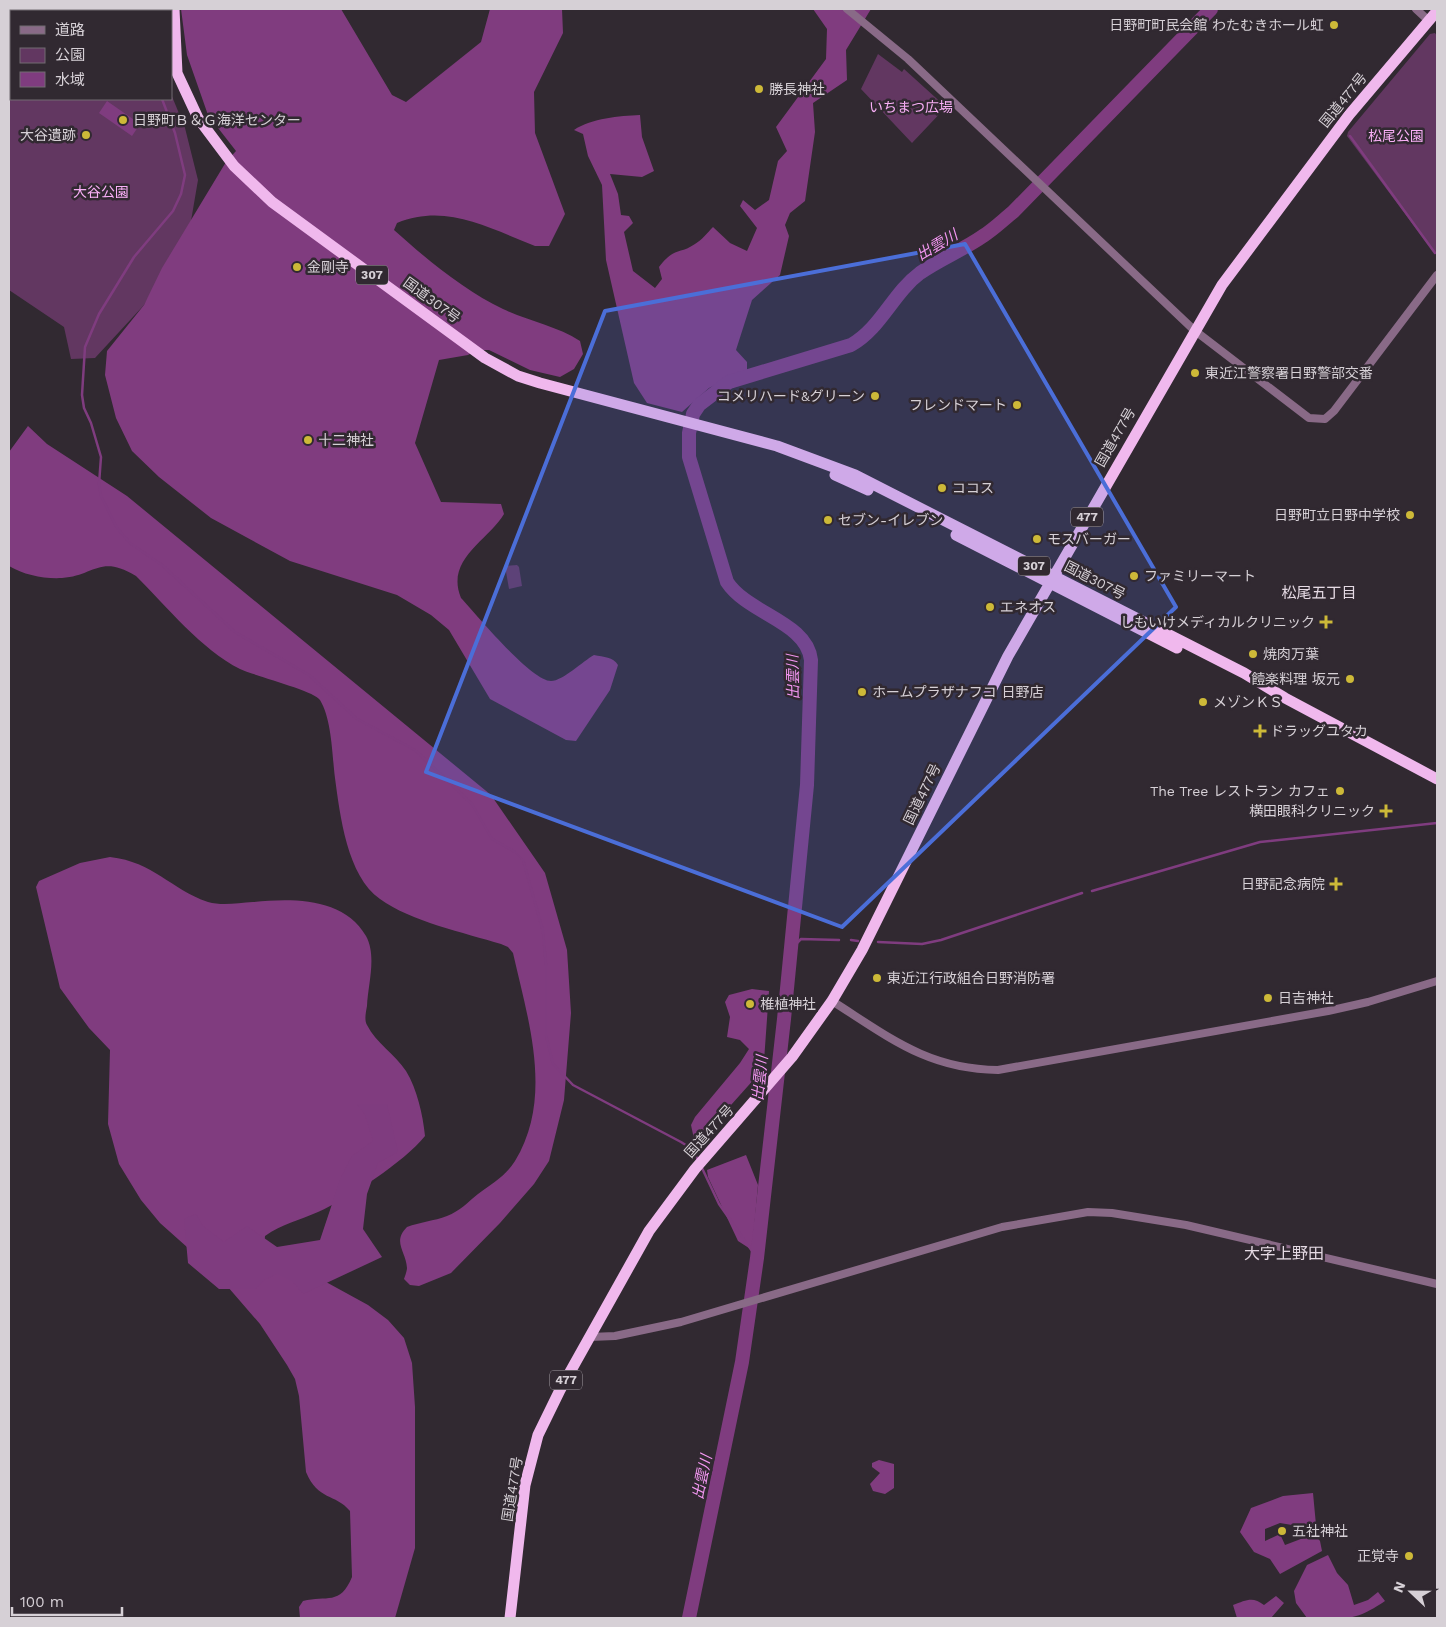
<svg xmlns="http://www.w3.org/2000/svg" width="1446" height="1627" viewBox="0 0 1446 1627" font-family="'Work Sans','Noto Sans JP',sans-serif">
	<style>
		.green { fill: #623761 }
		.forest { fill: #803c7f }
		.water { fill: #7f3c7f }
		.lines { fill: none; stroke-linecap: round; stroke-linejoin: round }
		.stream { stroke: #7f3c7f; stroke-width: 2.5 }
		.river { stroke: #7f3c7f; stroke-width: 14 }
		.tertiary { stroke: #896a87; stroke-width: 8 }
		.trunk { stroke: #f0b8ed; stroke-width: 11 }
		.marked { fill: #4b6ed8; fill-opacity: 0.2; stroke: #4b6ed8; stroke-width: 4; stroke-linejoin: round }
		.poi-dot { fill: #cdb938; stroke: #312931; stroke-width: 2 }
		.labels { text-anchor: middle; stroke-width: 5; stroke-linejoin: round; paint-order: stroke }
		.shield { fill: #312931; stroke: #a49ea4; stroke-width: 1 }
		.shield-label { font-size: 12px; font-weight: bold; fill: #d6d0d6 }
		.poi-label { font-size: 14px; fill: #d6d0d6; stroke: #312931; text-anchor: start }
		.street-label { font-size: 14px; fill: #d6d0d6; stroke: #312931 }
		.park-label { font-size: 14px; fill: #f9aff7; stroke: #312931 }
		.water-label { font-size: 15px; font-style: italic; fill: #f497f2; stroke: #312931 }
		.neighbourhood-label { font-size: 15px; fill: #e4d9e3; stroke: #312931 }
		.quarter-label { font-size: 16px; fill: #e4d9e3; stroke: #312931 }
	</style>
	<rect width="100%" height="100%" fill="#312931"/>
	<path class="green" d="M 9,9 L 57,9 L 61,11 L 11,11 L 11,99 L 171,99 L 171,94 L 185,128 L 198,180 L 191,221 L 144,305 L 95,358 L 71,359 L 64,327 L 9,290 Z
		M 1435,33 L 1437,36 L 1437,254 L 1435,254 L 1347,136 L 1348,132 L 1430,34 Z
		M 878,54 L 902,72 L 904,69 L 946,107 L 912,143 L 861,89 Z
		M 517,565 L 519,567 L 522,586 L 509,589 L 505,566 Z"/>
	<path class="forest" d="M 181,9 L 341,9 L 392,95 L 406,102 L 481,42 L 490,9 L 562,9 L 563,33 L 534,92 L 535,133 L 565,214 L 549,246 L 535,246 C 488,228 447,203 397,223 L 394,230 C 425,258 465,291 503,309 C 528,321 557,326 580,341 L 583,354 L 574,369 L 560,377 L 530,370 L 489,350 L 476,350 L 468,355 L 439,360 L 415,443 L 441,502 L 501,504 L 504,514 C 488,541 445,559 461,598 C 476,614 531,681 551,681 C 563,681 583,661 594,655 C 604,657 613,657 618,665 L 610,690 L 576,741 L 566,740 L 490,699 L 449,630 L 431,615 L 397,595 L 290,561 L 211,518 L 159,477 L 132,451 L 116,418 L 105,375 L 107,351 L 144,305 L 162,268 L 226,162 L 236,151 L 208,115 L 187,55 Z
		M 813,9 L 871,9 L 846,50 L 847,80 L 813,103 L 815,132 L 805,201 L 790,213 L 785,225 L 789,236 L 780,275 L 752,300 L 736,350 L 747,362 L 747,370 L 709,388 L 682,412 L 647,403 L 634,383 L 606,260 L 602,185 L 588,156 L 583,134 L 574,130 C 592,118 619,116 640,115 L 642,137 L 654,171 L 642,177 L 610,174 L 618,194 L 621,215 L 629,216 L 633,223 L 624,232 L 633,271 L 655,288 L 662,279 L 659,267 C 675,246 679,255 695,244 C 702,240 707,233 713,227 L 730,243 L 747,251 L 757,228 L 740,206 L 743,200 L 755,210 L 769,200 L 778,161 L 787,151 L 776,127 L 826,59 L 827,29 Z
		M 28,426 L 47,444 L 127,496 L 491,795 L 545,873 L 567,950 L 571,1013 L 564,1100 L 549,1161 L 534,1184 L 500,1223 L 451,1273 L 419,1286 L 410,1285 L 404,1279 C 405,1276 407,1271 407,1268 C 406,1251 392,1242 407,1227 C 420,1222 434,1221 447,1216 C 460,1211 468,1202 478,1194 C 491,1184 506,1176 515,1161 C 554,1097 528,1020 513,953 L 508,947 L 501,944 C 465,933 410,921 380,899 C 347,876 340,815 335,778 C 332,755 332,720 320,700 C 315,691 255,676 240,669 C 202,650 166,606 136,576 C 100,554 94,576 62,578 C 44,579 24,575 9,566 L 9,452 Z
		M 110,857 C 154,862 170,889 208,902 C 222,906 238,903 253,902 C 291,898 344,897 366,936 C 377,956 368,984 367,1006 C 366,1012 364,1020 367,1025 C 376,1043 395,1054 406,1071 C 417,1089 423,1115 425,1136 C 404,1162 349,1198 318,1212 C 300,1220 282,1224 265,1236 L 264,1248 L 368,1305 L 388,1320 L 404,1338 L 412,1363 L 415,1407 L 415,1548 L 395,1618 L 300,1618 L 299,1607 L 303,1601 C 327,1595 340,1606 352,1577 L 350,1511 C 335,1493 318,1501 306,1472 L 299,1396 L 295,1379 L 287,1365 L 260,1324 L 215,1272 L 160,1223 L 141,1200 L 119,1164 L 108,1124 L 110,1050 L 89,1028 L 60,988 L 36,887 L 39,881 L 80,863 Z
		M 752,989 L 769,991 L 764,1061 L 756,1077 L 698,1142 L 694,1139 L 691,1125 L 695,1117 L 740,1063 L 749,1049 L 740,1040 L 727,1037 L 730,1017 L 725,1002 L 729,995 Z
		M 746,1155 L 758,1185 L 752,1250 L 738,1241 L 708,1177 L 707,1170 Z
		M 879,1460 L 894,1464 L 894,1488 L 885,1494 L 873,1491 L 870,1484 L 880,1473 L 872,1467 L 872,1463 Z
		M 1313,1493 L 1316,1525 L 1310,1528 L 1280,1523 L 1265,1529 L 1265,1541 L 1280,1534 L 1285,1545 L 1314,1534 L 1320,1541 L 1322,1551 L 1280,1574 L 1270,1559 L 1254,1552 L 1240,1532 L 1251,1508 L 1283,1496 Z
		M 1328,1555 L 1337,1573 L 1348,1585 L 1354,1605 L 1368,1600 L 1378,1592 L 1385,1601 C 1353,1623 1344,1618 1307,1618 L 1296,1603 L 1294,1591 L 1307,1565 Z
		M 1276,1596 L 1284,1603 L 1271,1618 L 1237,1618 L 1233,1605 C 1246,1600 1253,1596 1264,1605 Z"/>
	<path class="water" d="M 107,101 L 140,124 L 132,136 L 99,113 Z
		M 357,1104 L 387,1104 L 398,1152 L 378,1163 L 367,1194 L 363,1229 L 382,1257 L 303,1294 L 293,1282 L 277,1274 L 266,1279 L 255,1289 L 219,1289 L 188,1263 L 184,1219 L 196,1214 L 203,1226 L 224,1242 L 247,1226 L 277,1247 L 320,1240 L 341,1177 L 352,1156 L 373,1141 L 365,1115 Z"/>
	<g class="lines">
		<path class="stream" d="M 70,9 L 74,11
			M 162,99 L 175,133 L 185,175 L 181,194 L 173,211 L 134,257 L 99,314 L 85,347 L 82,395 L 84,408 L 91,423 L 101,457 L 99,484 L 101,496 L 117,528 L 130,543 L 162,565 L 235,632 L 309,675 L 357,719 L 415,750 L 472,804 L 492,839 L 515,852 L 523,860 L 543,931 L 546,966 L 546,1035 L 553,1064 L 573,1085 L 681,1142 L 692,1149 L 698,1160
			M 1350,136 L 1435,253
			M 1092,891 L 1260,842 L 1437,823
			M 851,940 L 858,941
			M 878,942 L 922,944 L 941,940 L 1082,893
			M 791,949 L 801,939 L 839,940
			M 702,1168 L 719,1204 L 757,1258"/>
		<path class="river" d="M 689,1618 L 742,1362 L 757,1258 L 784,1019 L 807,785 L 811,660 C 807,622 748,614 727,582 L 689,457 L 689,433 L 693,414 L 699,405 L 729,382 L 851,345 C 881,328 893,293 920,273 C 940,259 963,250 983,236 C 994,229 1003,220 1013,212 L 1211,9"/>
		<path class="tertiary" d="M 100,9 L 104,11
			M 847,9 L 908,59 L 1194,330 L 1309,418 L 1325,419 L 1334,411 L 1437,275
			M 1416,9 L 1429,21
			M 832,1001 C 889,1037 927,1069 998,1070 L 1328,1011 L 1368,1002 L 1437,981
			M 590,1337 L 615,1336 L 681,1322 L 1002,1227 L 1088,1212 L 1112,1213 L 1186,1225 L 1437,1284"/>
		<path class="trunk" d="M 174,9 L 177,73 L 198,118 L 234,166 L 272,202 L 485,358 L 518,376 L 540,383 L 777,446 L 855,475 L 1244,673 L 1285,698 L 1437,779
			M 835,475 L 868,490
			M 956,535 L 1177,648
			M 510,1618 L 525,1485 L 538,1435 L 560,1390 L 649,1231 L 695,1169 L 792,1057 L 832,1001 L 862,950 L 1008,656 L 1222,285 L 1349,115 L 1437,11"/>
	</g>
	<path class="marked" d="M 965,244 L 1176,607 L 842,927 L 426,772 L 605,311 Z"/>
	<g class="poi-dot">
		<circle cx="1334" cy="25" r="5"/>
		<circle cx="759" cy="89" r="5"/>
		<circle cx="123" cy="120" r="5"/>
		<circle cx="86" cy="135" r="5"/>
		<circle cx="297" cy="267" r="5"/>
		<circle cx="1195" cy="373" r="5"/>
		<circle cx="875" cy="396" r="5"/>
		<circle cx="1017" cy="405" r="5"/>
		<circle cx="308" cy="440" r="5"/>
		<circle cx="942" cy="488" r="5"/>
		<circle cx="1410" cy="515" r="5"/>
		<circle cx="828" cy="520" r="5"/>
		<circle cx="1037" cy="539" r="5"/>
		<circle cx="1134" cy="576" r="5"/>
		<circle cx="990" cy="607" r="5"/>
		<path d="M1323.5 614.5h5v5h5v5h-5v5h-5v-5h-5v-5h5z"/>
		<circle cx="1253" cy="654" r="5"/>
		<circle cx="1350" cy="679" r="5"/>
		<circle cx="862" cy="692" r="5"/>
		<circle cx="1203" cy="702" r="5"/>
		<path d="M1257.5 723.5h5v5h5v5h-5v5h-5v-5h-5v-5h5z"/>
		<circle cx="1340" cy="791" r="5"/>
		<path d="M1383.5 803.5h5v5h5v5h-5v5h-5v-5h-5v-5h5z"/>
		<path d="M1333.5 876.5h5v5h5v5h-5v5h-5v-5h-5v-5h5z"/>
		<circle cx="877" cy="978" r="5"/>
		<circle cx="1268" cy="998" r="5"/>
		<circle cx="750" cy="1004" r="5"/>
		<circle cx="1282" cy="1531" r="5"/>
		<circle cx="1409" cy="1556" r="5"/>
	</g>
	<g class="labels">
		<g class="shield">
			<rect x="356" y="265.5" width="32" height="19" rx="4"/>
			<rect x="1071" y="507.5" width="32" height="19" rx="4"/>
			<rect x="1018" y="556.5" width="32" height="19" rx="4"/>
			<rect x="550" y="1370.5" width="32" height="19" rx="4"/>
		</g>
		<g class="shield-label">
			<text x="372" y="279">307</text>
			<text x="1087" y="521">477</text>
			<text x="1034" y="570">307</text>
			<text x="566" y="1384">477</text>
		</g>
		<g class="poi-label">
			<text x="1324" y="30" text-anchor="end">日野町町民会館 わたむきホール虹</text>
			<text x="769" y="94">勝長神社</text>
			<text x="133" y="125">日野町Ｂ＆Ｇ海洋センター</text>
			<text x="76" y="140" text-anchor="end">大谷遺跡</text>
			<text x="307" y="272">金剛寺</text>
			<text x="1205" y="378">東近江警察署日野警部交番</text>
			<text x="865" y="401" text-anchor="end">コメリハード&amp;グリーン</text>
			<text x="1007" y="410" text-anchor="end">フレンドマート</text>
			<text x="318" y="445">十二神社</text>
			<text x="952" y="493">ココス</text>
			<text x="1400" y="520" text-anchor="end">日野町立日野中学校</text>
			<text x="838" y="525">セブン-イレブン</text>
			<text x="1047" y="544">モスバーガー</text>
			<text x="1144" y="581">ファミリーマート</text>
			<text x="1000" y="612">エネオス</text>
			<text x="1315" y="627" text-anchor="end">しもいけメディカルクリニック</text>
			<text x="1263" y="659">焼肉万葉</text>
			<text x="1340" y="684" text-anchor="end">饐楽料理 坂元</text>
			<text x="872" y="697">ホームプラザナフコ 日野店</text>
			<text x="1213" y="707">メゾンＫＳ</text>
			<text x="1270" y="736">ドラッグユタカ</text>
			<text x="1330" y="796" text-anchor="end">The Tree レストラン カフェ</text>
			<text x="1375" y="816" text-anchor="end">横田眼科クリニック</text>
			<text x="1325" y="889" text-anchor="end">日野記念病院</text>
			<text x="887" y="983">東近江行政組合日野消防署</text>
			<text x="1278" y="1003">日吉神社</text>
			<text x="760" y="1009">椎植神社</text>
			<text x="1292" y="1536">五社神社</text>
			<text x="1399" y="1561" text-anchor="end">正覚寺</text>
		</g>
		<g class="street-label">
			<text transform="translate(1343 100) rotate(-51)" y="5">国道477号</text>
			<text transform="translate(432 300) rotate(36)" y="5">国道307号</text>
			<text transform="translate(1115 437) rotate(-60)" y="5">国道477号</text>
			<text transform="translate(1095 580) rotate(27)" y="5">国道307号</text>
			<text transform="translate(922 794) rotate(-64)" y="5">国道477号</text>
			<text transform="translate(709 1131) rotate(-48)" y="5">国道477号</text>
			<text transform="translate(512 1489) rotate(-81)" y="5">国道477号</text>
		</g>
		<g class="park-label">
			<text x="911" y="112">いちまつ広場</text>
			<text x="1396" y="141">松尾公園</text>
			<text x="101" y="197">大谷公園</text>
		</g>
		<g class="water-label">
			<text transform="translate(937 245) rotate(-31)" y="5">出雲川</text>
			<text transform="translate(793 677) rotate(-91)" y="5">出雲川</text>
			<text transform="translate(760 1078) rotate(-84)" y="5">出雲川</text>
			<text transform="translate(702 1477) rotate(-78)" y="5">出雲川</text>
		</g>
		<g class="neighbourhood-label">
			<text x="1319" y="598">松尾五丁目</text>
		</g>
		<g class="quarter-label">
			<text x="1284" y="1259">大字上野田</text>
		</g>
	</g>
	<rect width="1446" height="1627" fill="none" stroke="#d6d0d6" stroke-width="20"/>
	<rect x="10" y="10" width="162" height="90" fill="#312931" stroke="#736c73"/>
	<rect x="20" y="26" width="25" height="8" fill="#896a87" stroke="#736c73"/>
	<text x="55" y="35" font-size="15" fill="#d6d0d6">道路</text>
	<rect x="20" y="48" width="25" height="15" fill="#623761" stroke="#736c73"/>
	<text x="55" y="60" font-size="15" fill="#d6d0d6">公園</text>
	<rect x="20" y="72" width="25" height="15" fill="#7f3c7f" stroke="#736c73"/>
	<text x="55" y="85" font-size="15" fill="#d6d0d6">水域</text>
	<g transform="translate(1411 1592) rotate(292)" stroke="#312931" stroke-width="4" paint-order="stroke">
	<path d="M0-4L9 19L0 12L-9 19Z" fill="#d6d0d6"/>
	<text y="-8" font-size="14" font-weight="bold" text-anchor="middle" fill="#d6d0d6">N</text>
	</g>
	<path d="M12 1607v8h110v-8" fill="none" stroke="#d6d0d6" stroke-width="2.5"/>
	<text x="20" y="1607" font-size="15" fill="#d6d0d6" stroke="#312931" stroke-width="4" paint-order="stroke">100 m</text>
</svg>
